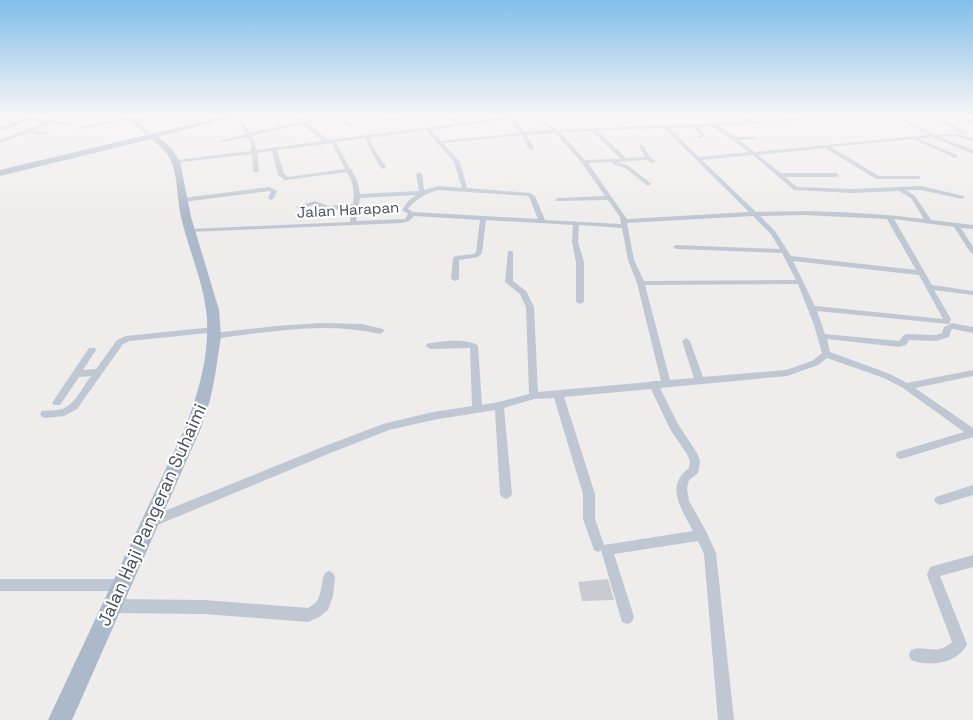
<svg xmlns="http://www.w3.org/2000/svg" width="973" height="720" viewBox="0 0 973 720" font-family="'Space Grotesk',sans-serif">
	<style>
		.building { fill: #c9cbd1 }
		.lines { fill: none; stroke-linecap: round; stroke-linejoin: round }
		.minor { fill: #bfc7d2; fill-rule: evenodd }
		.tertiary { fill: #bfc7d2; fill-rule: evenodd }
		.primary { fill: #abb9cb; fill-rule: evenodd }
		.labels { text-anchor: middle; stroke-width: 4.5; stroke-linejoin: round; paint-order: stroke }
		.far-street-label { font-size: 15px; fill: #454e59; stroke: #fff }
		.street-label { font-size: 18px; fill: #454e59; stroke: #fff }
	</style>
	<rect width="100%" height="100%" fill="#efecec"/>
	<path class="building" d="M 608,579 L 614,600 L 582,601 L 578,582 Z"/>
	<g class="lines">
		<path class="minor" d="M 0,116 L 8,116 L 0,118 Z
			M 11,116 L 52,120 L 71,124 L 69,125 L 51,123 L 33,130 L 50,133 L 50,135 L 28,133 L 0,143 L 0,140 L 45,122 L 30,120 L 0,131 L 0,128 L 24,119 Z
			M 149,116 L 157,116 L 132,122 L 130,121 Z
			M 236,116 L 240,116 L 250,133 L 300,122 L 294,116 L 299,116 L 328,140 L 456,124 L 445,116 L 450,116 L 461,123 L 514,116 L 526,116 L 513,119 L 525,132 L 552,130 L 534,116 L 539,116 L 557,130 L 747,122 L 737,116 L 742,116 L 753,122 L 821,116 L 792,121 L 719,126 L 735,137 L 756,137 L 756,138 L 754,139 L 739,140 L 755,152 L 928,135 L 893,116 L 898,116 L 934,135 L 958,134 L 973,139 L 973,142 L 957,136 L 940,137 L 973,150 L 973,154 L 932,137 L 919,139 L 957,155 L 957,157 L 955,158 L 913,139 L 831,147 L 879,176 L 920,176 L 920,178 L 918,179 L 876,179 L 825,148 L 758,155 L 781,173 L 836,173 L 839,175 L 836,177 L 785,177 L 797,187 L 853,189 L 921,186 L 964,196 L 964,198 L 962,199 L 921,190 L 906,190 L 915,196 L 931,220 L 973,225 L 973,229 L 961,228 L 973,247 L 973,254 L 970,252 L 954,227 L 894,219 L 932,285 L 973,291 L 973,295 L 934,290 L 951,319 L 949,324 L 817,311 L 825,334 L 899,341 L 904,335 L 907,334 L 936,335 L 942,333 L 944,327 L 952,323 L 973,327 L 973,333 L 953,329 L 951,330 L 949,337 L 936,341 L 909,340 L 906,345 L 899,347 L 827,339 L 830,352 L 890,374 L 907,383 L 973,370 L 973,376 L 915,388 L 973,428 L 973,437 L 901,459 L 897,458 L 896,455 L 897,452 L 964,432 L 903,388 L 884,378 L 827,358 L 818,365 L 787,376 L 660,388 L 678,424 L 697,453 L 700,461 L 698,473 L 689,480 L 687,488 L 689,501 L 706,531 L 716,553 L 734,720 L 718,720 L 704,554 L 698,541 L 614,554 L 634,617 L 632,622 L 627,624 L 622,622 L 601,550 L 598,552 L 594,550 L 583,519 L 583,494 L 554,398 L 534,399 L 504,408 L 512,494 L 510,497 L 506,499 L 502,497 L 500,494 L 495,410 L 433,420 L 389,430 L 333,452 L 155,526 L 151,527 L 147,526 L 145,522 L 147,518 L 325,446 L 383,424 L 433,412 L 472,406 L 470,348 L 430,349 L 426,346 L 427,344 C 439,341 470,338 478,346 L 482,405 L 499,402 L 529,394 L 526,307 L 520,294 L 505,282 L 508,251 L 512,251 L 513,252 L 513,281 L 526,291 L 534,307 L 538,392 L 649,382 L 653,381 L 661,381 L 637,283 L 628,260 L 622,228 L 579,225 L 578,242 L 584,262 L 584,302 L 580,304 L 576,302 L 576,262 L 572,242 L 573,225 L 486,220 L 482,253 L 478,257 L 459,260 L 459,279 L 455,281 L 451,279 L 453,258 L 456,256 L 474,254 L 476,252 L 480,220 L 414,216 L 409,221 L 402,223 L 188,232 L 188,230 L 190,229 L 350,222 L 352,208 L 327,210 L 314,205 L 299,209 L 296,207 L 315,201 L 328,206 L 353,204 C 355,193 353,182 347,172 L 285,180 L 278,175 L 272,151 L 257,153 L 259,171 L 256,173 L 253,171 L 252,154 L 174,163 L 173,162 L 176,160 L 251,151 L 251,143 L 247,137 L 222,142 L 220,141 L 246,134 ZM 509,119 L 520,133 L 441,141 L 431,130 ZM 302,124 L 323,141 L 256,150 L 255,143 L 251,136 ZM 693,127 L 701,135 L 697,137 L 699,138 L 706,136 L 698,127 L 713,127 L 749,152 L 699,157 L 669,128 ZM 664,128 L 749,212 L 627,219 L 588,163 L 613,162 L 613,164 L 625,168 L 648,186 L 651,184 L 650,183 L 629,166 L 617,162 L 647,160 L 651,163 L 656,162 L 650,157 L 643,145 L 641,145 L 639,146 L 645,157 L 626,158 L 597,130 ZM 426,130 L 454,162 L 462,188 L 438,186 L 424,190 L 422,174 L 419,172 L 416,174 L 419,191 L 360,194 L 357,180 L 352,171 L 353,170 L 350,169 L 336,142 L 365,138 L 369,147 L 380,167 L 383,169 L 386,167 L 373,147 L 370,138 ZM 592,131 L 621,159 L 585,160 L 560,132 ZM 555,133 L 582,163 L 605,196 L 558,198 L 555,200 L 556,201 L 608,200 L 620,217 L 621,224 L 545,220 L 535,196 L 530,193 L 467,188 L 460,162 L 443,143 L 522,135 L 528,148 L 531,150 L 534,148 L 526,135 ZM 332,143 L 345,169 L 288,177 L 284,174 L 277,150 ZM 753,155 L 794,190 L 853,193 L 899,191 L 911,198 L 924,219 C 868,212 812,210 756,212 L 702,160 ZM 438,190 L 527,196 L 529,197 L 538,219 L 413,212 L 408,209 C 416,198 426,194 438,190 ZM 416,195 L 408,201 L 402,210 L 408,214 L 405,219 L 356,221 L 360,198 ZM 804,215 L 887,219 L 916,270 L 791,256 L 775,231 L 760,216 ZM 753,216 L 770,233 L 780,249 L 676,245 L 673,247 L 676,249 L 782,253 L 796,280 L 644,281 L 634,260 L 627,223 ZM 793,261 L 919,275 L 943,319 L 815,306 ZM 798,284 L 814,325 L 822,353 L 812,361 L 786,370 L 703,377 L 690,341 L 686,338 L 682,341 L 694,378 L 670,380 L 645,285 ZM 651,389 L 670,429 L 687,454 L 690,461 L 689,468 C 664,487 682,509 693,531 L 604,545 L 595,519 L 595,494 L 564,397 Z
			M 339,116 L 343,116 L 353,125 L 353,127 L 349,127 Z
			M 378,116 L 383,116 L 389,119 L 415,116 L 388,121 Z
			M 931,116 L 936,116 L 968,134 L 964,135 Z
			M 128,117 L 130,119 L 75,130 L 73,129 Z
			M 973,119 L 973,124 L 966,121 L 966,120 Z
			M 270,187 L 277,191 L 274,198 L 271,200 L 268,198 L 271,192 L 269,191 L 183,202 L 180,200 L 183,198 Z
			M 321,323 L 362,324 L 383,329 L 384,331 L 380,334 C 325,321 269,332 214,339 L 210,336 L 214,333 L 276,326 Z
			M 214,327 L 218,330 L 217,332 L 130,341 L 123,344 L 77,409 L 64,416 L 45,418 L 42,417 L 40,414 L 42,411 C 48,410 55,411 62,409 C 75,405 83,386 91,376 L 79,377 L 60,405 L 54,405 L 52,403 L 89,348 L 95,348 L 96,350 L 83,370 L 96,369 L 117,340 L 126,336 Z
			M 973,485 L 973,495 L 940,505 L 936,503 L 934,500 L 936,497 Z
			M 973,555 L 973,567 L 940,576 L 967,644 C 958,664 929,667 911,660 L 909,655 L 911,650 C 926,644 935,657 952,642 L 927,575 L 930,567 Z
			M 329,571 L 333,573 L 335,577 L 333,596 L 328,610 L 319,617 L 308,622 L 204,614 L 112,613 L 107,611 L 105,606 L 107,601 L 112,599 L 204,600 L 308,608 C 324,601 319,586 325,573 Z
			M 0,579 L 121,579 L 125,581 L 127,585 L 125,589 L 121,591 L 0,591 Z"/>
		<path class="tertiary" d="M 123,116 L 130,116 L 151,133 L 146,134 Z"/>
		<path class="primary" d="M 226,116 L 237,116 L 158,137 L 171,147 L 180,162 L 191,217 L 219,310 L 221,336 L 215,376 L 210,400 L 201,428 L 72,720 L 48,720 L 185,428 C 196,399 206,367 207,336 C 210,295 190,256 181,217 C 177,200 178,176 171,161 C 167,151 159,145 151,139 L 0,176 L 0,170 Z"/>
	</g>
	<linearGradient id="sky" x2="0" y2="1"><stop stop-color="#81bee9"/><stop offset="0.53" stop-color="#f8f6f6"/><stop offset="1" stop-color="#f8f6f6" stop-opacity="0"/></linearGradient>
	<rect width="973" height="217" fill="url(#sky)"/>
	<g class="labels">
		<g class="far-street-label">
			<text transform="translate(348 210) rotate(-3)" y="5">Jalan Harapan</text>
		</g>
		<g class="street-label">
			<text transform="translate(152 515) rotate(-66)" y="6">Jalan Haji Pangeran Suhaimi</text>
		</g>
	</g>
</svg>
